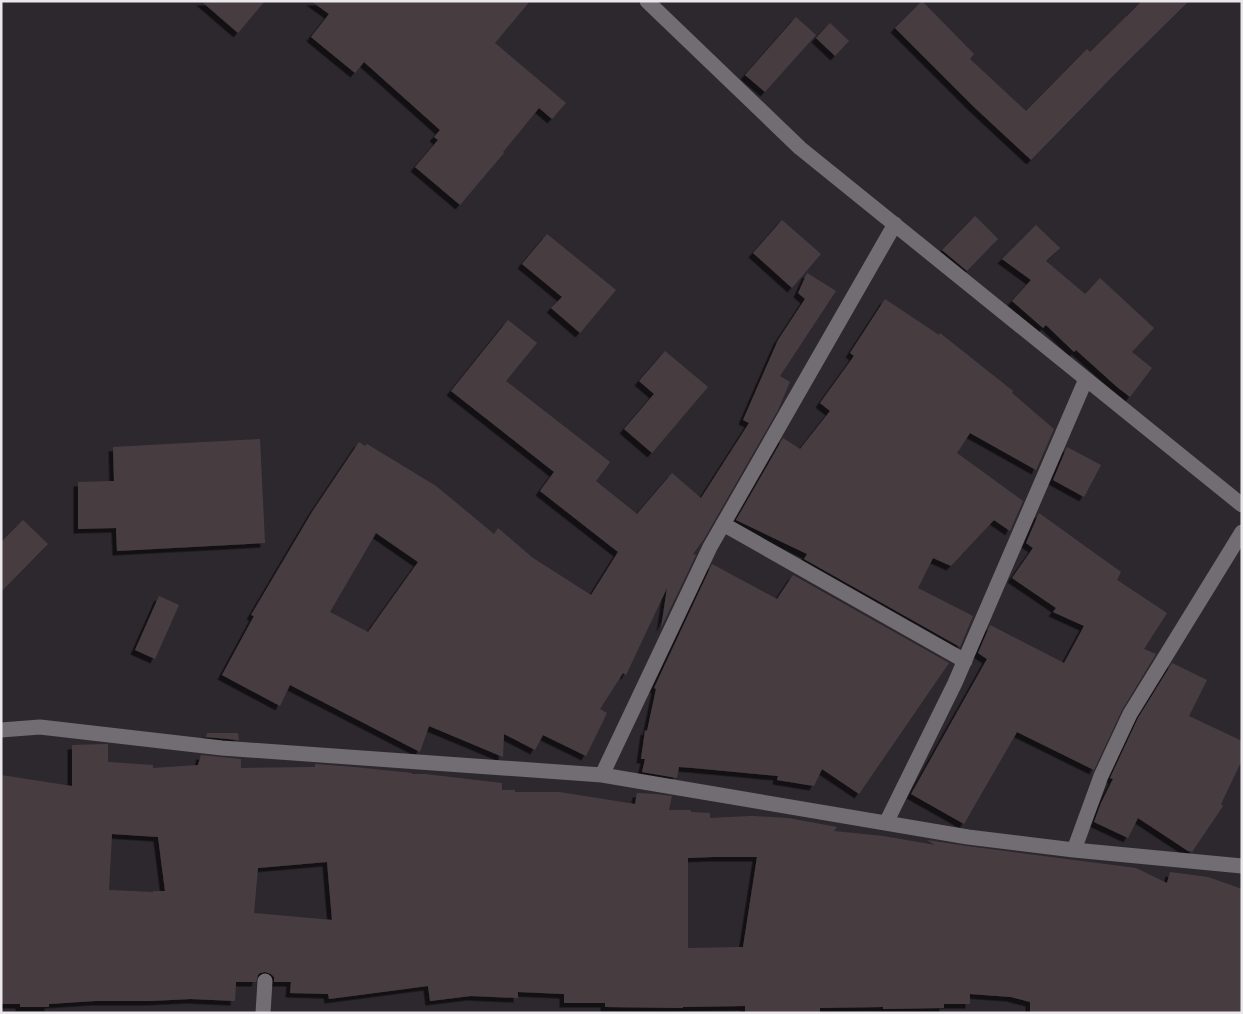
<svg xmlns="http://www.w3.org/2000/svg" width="1243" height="1014" viewBox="0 0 1243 1014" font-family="'Fira Sans Condensed',sans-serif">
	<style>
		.building { fill: #473e41; fill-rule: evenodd; filter: url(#shadow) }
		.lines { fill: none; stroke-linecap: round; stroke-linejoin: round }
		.minor { stroke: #726c73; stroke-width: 15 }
	</style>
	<defs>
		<filter id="shadow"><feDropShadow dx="-4.5" dy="4.5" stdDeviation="0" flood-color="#0009"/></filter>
	</defs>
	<rect width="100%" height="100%" fill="#2d282e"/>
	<path class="building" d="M 201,1 L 265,1 L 238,33 Z
		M 311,1 L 530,1 L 495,43 L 566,103 L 552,119 L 539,108 L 503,152 L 504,153 L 460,205 L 415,167 L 438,140 L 434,137 L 440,130 L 364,62 L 355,73 L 311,37 L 329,14 Z
		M 922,1 L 974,54 L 970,59 L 1026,111 L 1087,49 L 1090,52 L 1142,1 L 1189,1 L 1119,70 L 1031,160 L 974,107 L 895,28 Z
		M 796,17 L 816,35 L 765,92 L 745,75 Z
		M 830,23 L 849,41 L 835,56 L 816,38 Z
		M 975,216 L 998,239 L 967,271 L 942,250 Z
		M 782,220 L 821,254 L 792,288 L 753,253 Z
		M 1036,225 L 1060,248 L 1046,261 L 1085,294 L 1100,278 L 1154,328 L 1132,352 L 1152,368 L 1130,397 L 1117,387 L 1076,350 L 1074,352 L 1046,325 L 1043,328 L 1012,301 L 1031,280 L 1002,259 Z
		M 547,234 L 616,290 L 580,333 L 551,308 L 562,297 L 522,264 Z
		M 807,273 L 836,291 L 780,376 L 790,382 L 778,410 L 704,539 L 693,554 L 696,555 L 661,628 L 667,588 L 626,675 L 623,673 L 600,709 L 607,713 L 586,756 L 543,735 L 535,750 L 504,734 L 503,757 L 429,726 L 420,752 L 290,685 L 280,706 L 222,675 L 254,616 L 251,615 L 312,512 L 359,442 L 365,446 L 367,444 L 436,486 L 494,534 L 498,528 L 533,558 L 591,595 L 618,552 L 540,491 L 554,472 L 451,391 L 508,320 L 537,343 L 506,381 L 610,462 L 596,481 L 637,514 L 672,473 L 701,498 L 749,423 L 743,420 L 778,340 L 805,299 L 798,293 ZM 376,533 L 418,562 L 368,632 L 330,612 Z
		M 885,299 L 939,335 L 940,333 L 1013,391 L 1012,393 L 1054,429 L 1036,470 L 970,433 L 957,453 L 1023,501 L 1010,531 L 994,520 L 951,566 L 933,558 L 918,588 L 973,616 L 960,647 L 804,559 L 807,554 L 736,520 L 783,438 L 800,449 L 830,411 L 820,403 L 854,356 L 850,353 Z
		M 665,351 L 708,387 L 652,453 L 624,429 L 654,394 L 639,381 Z
		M 260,439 L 265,543 L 117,551 L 116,528 L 78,529 L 78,482 L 114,481 L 113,447 Z
		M 1067,447 L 1101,465 L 1084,497 L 1053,480 Z
		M 1039,513 L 1121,572 L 1117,580 L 1167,613 L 1144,649 L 1156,654 L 1122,710 L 1094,770 L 1017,732 L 964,824 L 911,794 L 987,659 L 978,653 L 990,625 L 1064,663 L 1084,626 L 1053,612 L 1056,608 L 1012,578 L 1033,548 L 1026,543 Z
		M 23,520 L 48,544 L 1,592 L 1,542 Z
		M 712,564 L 777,599 L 793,575 L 949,663 L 859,794 L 822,769 L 814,786 L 777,780 L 778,776 L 693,768 L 679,767 L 677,778 L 642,772 L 645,759 L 641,759 L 645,730 L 647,731 L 656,689 L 654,688 Z
		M 159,596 L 179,605 L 155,659 L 135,650 Z
		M 1172,663 L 1207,680 L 1189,716 L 1242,741 L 1242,760 L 1221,804 L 1223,806 L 1192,852 L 1188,851 L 1138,818 L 1128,838 L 1094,822 L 1101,803 L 1113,779 L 1110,778 L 1138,718 Z
		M 207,733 L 238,733 L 239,740 L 206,737 Z
		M 108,744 L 108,762 L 153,765 L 153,768 L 198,765 L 201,755 L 241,759 L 241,768 L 315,767 L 315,764 L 354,767 L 412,773 L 412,774 L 425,774 L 502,783 L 502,790 L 515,790 L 515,792 L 559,792 L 635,804 L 637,793 L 656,794 L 672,796 L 669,810 L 691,810 L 691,812 L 710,813 L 710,818 L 751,816 L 788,818 L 837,827 L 834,831 L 883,836 L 935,845 L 927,840 L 933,841 L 967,846 L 1136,868 L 1167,883 L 1170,872 L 1208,877 L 1242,889 L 1242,1013 L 1030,1013 L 1030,1002 L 1011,997 L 970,994 L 970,1004 L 944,1004 L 944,1008 L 883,1009 L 883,1007 L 820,1008 L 820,1013 L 745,1013 L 745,1006 L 683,1007 L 683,1008 L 605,1007 L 605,1003 L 564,1003 L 564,994 L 518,992 L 518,998 L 471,996 L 430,1001 L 428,986 L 329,999 L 328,994 L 290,993 L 291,982 L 274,982 L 274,977 L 271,974 L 265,972 L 260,973 L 258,975 L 256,982 L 236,982 L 235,1001 L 191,999 L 150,1001 L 95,1001 L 49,1004 L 49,1007 L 20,1007 L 20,1004 L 1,1004 L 1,775 L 72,786 L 72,745 ZM 112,834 L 158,837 L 165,891 L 153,891 L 153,892 L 109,890 ZM 713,857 L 757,857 L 743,947 L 688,948 L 688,858 ZM 327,862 L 332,920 L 254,913 L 258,868 Z"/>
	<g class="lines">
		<path class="minor" d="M 647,1 L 800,148 L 1242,505
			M 723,524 L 965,661
			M 1,730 L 40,727 L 222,748 L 602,775 L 968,837 L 1074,850 L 1242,866
			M 602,775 L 710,547 L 895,224
			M 886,823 L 955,683 L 1086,379
			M 1074,850 L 1101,776 L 1130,714 L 1242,532
			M 263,1013 L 265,981"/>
	</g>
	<rect width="1243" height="1014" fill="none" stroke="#ebe8ec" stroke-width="5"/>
</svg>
